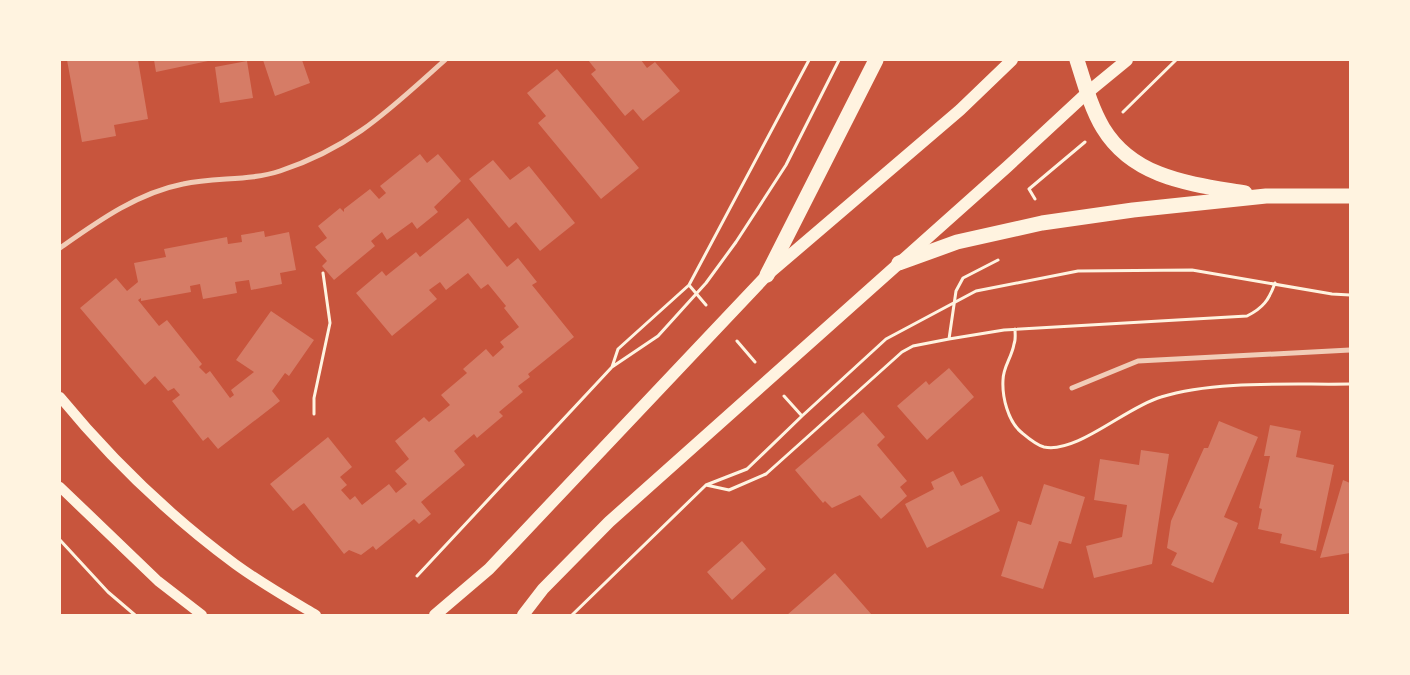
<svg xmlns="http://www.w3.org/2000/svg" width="1410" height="675" viewBox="0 0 1410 675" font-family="Commissioner,sans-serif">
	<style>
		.building { fill: #d67c66 }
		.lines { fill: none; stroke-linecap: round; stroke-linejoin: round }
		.path { stroke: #fff3e0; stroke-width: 3 }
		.minor { stroke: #f1ccb7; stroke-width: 5 }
		.secondary { stroke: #fff3e0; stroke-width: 10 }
		.primary { stroke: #fff3e0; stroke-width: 12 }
		.motorway { stroke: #fff3e0; stroke-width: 15 }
	</style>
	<rect width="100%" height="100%" fill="#c8553d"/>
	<path class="building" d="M 67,60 L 138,60 L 148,119 L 114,125 L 116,136 L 82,142 Z
		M 154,60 L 208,60 L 208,61 L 156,72 Z
		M 263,60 L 302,60 L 310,83 L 275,96 Z
		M 588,60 L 641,60 L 647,68 L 655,62 L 680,91 L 643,121 L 633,109 L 625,116 L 591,74 L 596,70 Z
		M 247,61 L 253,98 L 220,103 L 215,67 Z
		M 557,69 L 639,168 L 601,199 L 538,123 L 546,116 L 527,93 Z
		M 420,154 L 427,163 L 438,154 L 461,181 L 434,207 L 438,212 L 417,229 L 412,222 L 387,240 L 382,232 L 371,241 L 375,246 L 334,280 L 322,266 L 327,261 L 315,247 L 327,238 L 318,226 L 340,208 L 344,212 L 344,209 L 370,189 L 379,199 L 386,193 L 380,186 Z
		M 493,160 L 510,180 L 529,166 L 575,223 L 540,251 L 516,222 L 509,228 L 469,179 Z
		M 468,218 L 507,267 L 518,258 L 537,282 L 532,285 L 574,337 L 528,374 L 530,377 L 518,386 L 523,392 L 499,412 L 503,416 L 477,438 L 474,434 L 454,451 L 465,465 L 421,502 L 431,514 L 419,524 L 414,519 L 376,550 L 373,546 L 361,555 L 349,550 L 344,554 L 304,503 L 293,511 L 270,484 L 328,437 L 352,467 L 340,477 L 347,485 L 341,490 L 350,500 L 355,496 L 362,505 L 389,484 L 396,493 L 407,484 L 395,471 L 409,459 L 395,441 L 424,417 L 429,422 L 450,405 L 441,395 L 467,373 L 463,369 L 486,349 L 493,357 L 504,347 L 500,342 L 519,327 L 504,308 L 506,306 L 488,284 L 481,289 L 468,273 L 446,290 L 440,282 L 429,290 L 437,299 L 392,336 L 356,293 L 382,271 L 386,276 L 416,252 L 420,257 Z
		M 264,231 L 265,237 L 289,232 L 296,270 L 280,273 L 282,284 L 251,290 L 249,280 L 235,282 L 237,293 L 203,299 L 200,284 L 190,286 L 191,292 L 141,301 L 141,298 L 138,300 L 159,326 L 167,320 L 202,364 L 199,367 L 206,374 L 210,371 L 230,398 L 234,395 L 231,390 L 254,372 L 236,360 L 271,311 L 314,340 L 289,376 L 285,373 L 272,391 L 280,401 L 218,449 L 208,437 L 203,441 L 172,401 L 180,395 L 174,388 L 168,391 L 155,376 L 145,385 L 80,308 L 116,278 L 127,291 L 138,282 L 134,263 L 166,257 L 164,249 L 227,237 L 228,244 L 242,242 L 241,235 Z
		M 949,368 L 974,397 L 927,440 L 897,406 L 926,381 L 929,385 Z
		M 863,412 L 885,437 L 877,445 L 907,481 L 900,487 L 907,496 L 881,519 L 860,495 L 832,508 L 825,501 L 823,503 L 795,470 Z
		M 1219,421 L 1258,437 L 1224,517 L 1238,523 L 1213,583 L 1171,565 L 1177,553 L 1167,548 L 1171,521 L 1204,448 L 1208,448 Z
		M 1270,425 L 1301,431 L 1296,457 L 1334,465 L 1316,551 L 1280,543 L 1282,534 L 1258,529 L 1262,509 L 1259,508 L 1270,456 L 1264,456 Z
		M 1141,450 L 1169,454 L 1152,564 L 1094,578 L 1086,546 L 1122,537 L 1127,505 L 1094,500 L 1100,459 L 1139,465 Z
		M 953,471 L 961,486 L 982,476 L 1000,511 L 927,548 L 905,504 L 934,489 L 931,482 Z
		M 1343,480 L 1350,483 L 1350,553 L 1320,558 Z
		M 1044,484 L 1085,497 L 1071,544 L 1059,541 L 1043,589 L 1001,576 L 1018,521 L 1031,525 Z
		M 742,541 L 766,569 L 732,600 L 707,572 Z
		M 835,573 L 872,615 L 787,615 Z"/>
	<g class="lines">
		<path class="path" d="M 1123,112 L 1176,60
			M 1035,199 L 1029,189 L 1085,142
			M 706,305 L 689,285 L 809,60
			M 1015,329 C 1015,334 1016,340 1014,344 C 1012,357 1003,367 1003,380 C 1002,397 1008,421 1021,432 C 1027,437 1036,445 1044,447 C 1077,454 1126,407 1161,397 C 1215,380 1293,385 1350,384
			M 949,339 L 1004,330 L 1247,316 C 1263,308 1269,300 1275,283
			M 737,341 L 755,362
			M 612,367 L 618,349 L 689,285
			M 784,396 L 802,416 L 886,339 L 976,291 L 1078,271 L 1192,270 L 1332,294 L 1350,295
			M 314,414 L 314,398 L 330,323 L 323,273
			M 706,485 L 747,469 L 802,416
			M 60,540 L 108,592 L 135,615
			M 417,576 L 612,367 L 658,336 L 706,283 L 736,242 L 786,165 L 839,60
			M 572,615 L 706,485 L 729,490 L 766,474 L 902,352 L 913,346 L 949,339 L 956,291 L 963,278 L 998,260"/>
		<path class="minor" d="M 60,248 C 97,222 137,193 183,184 C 215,177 250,181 280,171 C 353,147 390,109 445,60
			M 1072,388 L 1138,361 L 1350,350"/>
		<path class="secondary" d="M 60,397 C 111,459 170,516 235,564 C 261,583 289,599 316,615
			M 60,487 L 158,581 L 202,615"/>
		<path class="primary" d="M 435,615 L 489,569 L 767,275 L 960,110 L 1012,60
			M 523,615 L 543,589 L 609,522 L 1007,167 L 1088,92 L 1127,60"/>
		<path class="motorway" d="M 1077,60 C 1084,82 1091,108 1103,128 C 1134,179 1192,184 1245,193
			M 899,263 L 957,242 L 1042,223 L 1133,210 L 1266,196 L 1350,196
			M 767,275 L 876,60"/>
	</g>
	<rect width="1410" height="675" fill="none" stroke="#fff3e0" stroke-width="122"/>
</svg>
